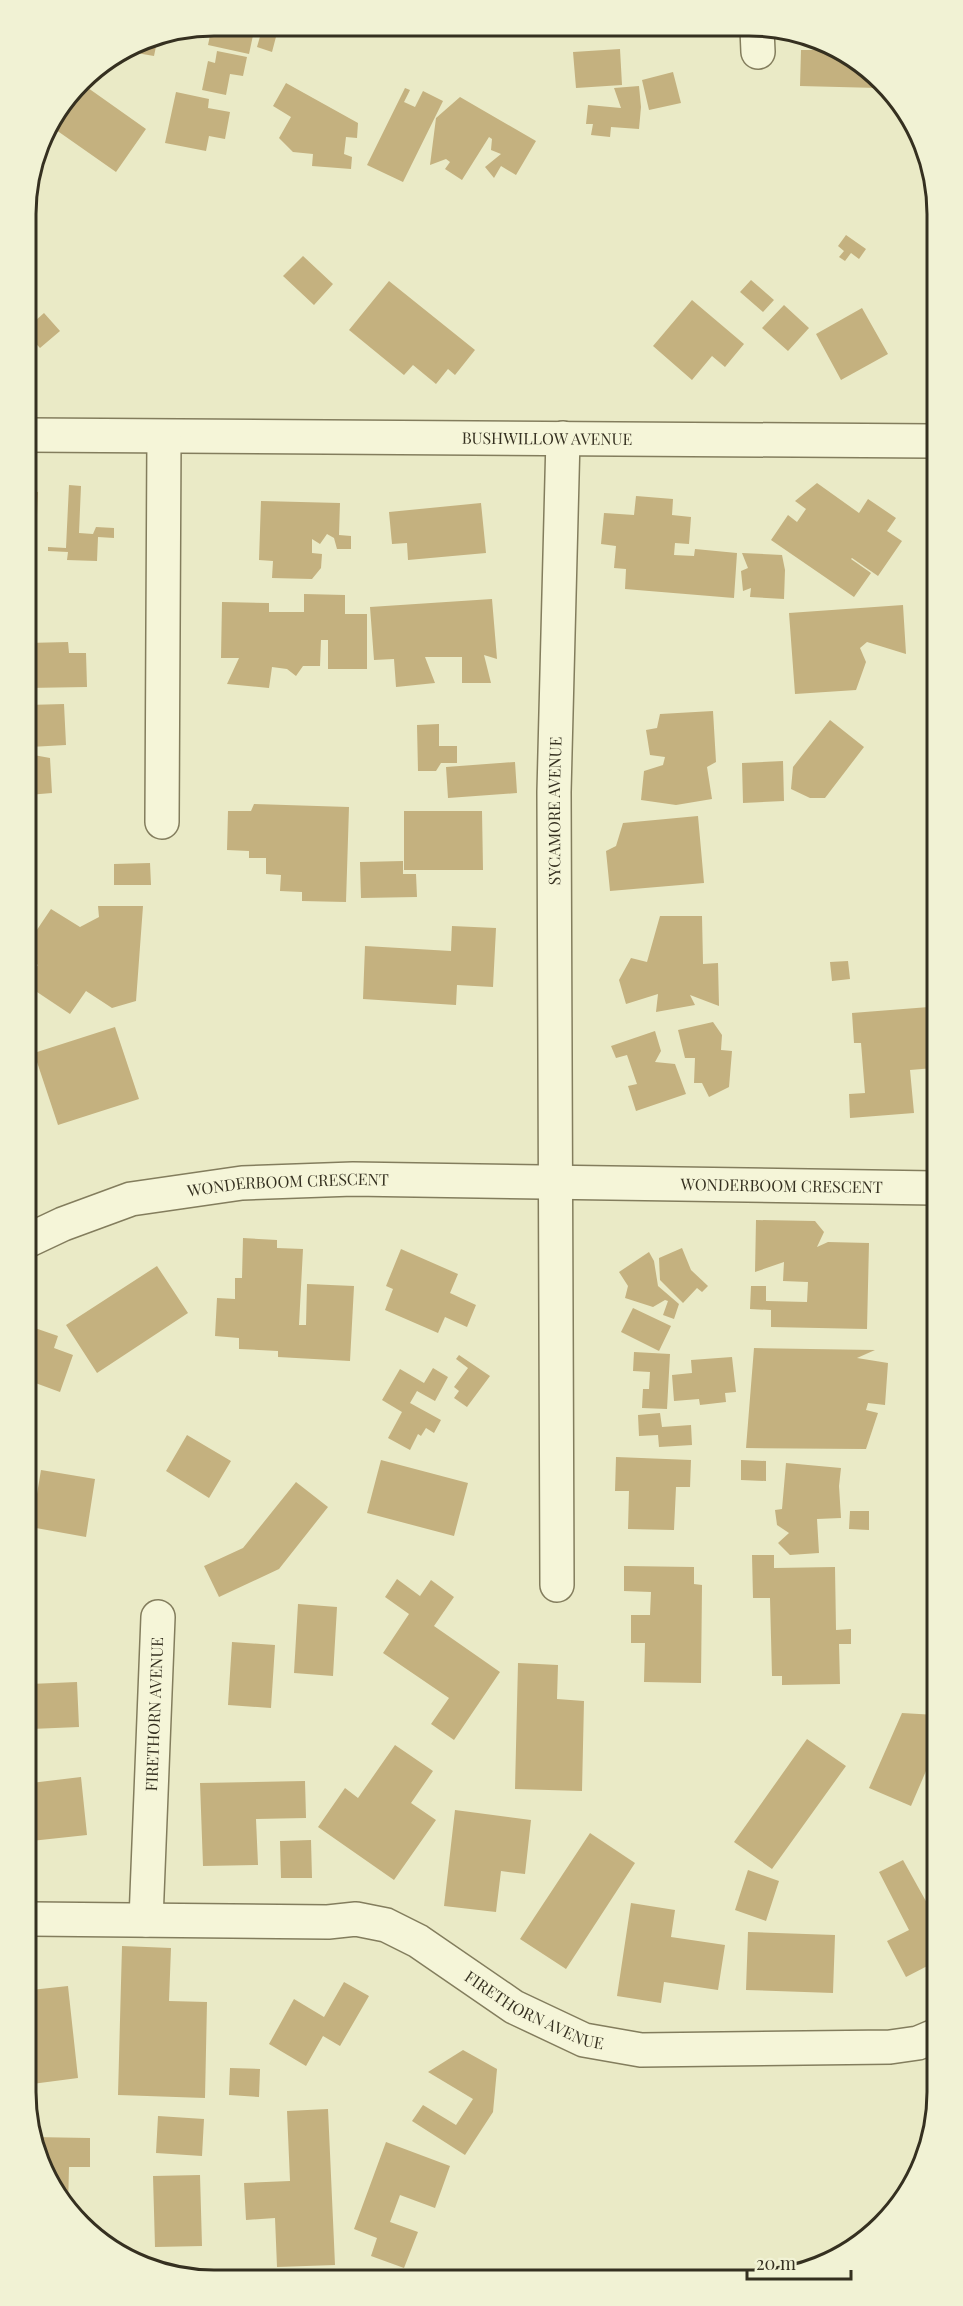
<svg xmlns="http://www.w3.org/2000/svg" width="963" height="2306" viewBox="0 0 963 2306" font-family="'Playfair Display',serif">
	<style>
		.building { fill: #c4b17f }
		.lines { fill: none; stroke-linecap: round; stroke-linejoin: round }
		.minor-casing { stroke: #837d5d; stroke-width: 36 }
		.minor { stroke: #f5f5d8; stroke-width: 33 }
		.labels { text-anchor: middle; stroke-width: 5; stroke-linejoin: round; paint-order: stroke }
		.street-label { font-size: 16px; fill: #353020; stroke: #f1f2d4 }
		.rim { fill: none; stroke: #353020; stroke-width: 3 }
	</style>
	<rect width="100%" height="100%" fill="#eaeac6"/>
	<path class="building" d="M 212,26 L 255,26 L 249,54 L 208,45 Z
		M 263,26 L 291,26 L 288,35 L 277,33 L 272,52 L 257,47 Z
		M 158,37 L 154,56 L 125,51 L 142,40 Z
		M 620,49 L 622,85 L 576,88 L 573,52 Z
		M 801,50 L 829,50 L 873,73 L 878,78 L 878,88 L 800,86 Z
		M 217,51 L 247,57 L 243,76 L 230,74 L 226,95 L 202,90 L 208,61 L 215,63 Z
		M 673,72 L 681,103 L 649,110 L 642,80 Z
		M 81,83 L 146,129 L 116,172 L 49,125 Z
		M 286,83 L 358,123 L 357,138 L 346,137 L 344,154 L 352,157 L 351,169 L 312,166 L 313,154 L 293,152 L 279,138 L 291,117 L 273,106 Z
		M 639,86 L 641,107 L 639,129 L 611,127 L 610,137 L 591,135 L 593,124 L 586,124 L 588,105 L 621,108 L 614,88 Z
		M 405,88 L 410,90 L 404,102 L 415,107 L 423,91 L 443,101 L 403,182 L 367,165 Z
		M 176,92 L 209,99 L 208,108 L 230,112 L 225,139 L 209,136 L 206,151 L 165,143 Z
		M 460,97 L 536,141 L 516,175 L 501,166 L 494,178 L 485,167 L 501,154 L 491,150 L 492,139 L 489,137 L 462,180 L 445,169 L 450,162 L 446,159 L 430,165 L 436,118 Z
		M 846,235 L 866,249 L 859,259 L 851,253 L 845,261 L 839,257 L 844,251 L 838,246 Z
		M 303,256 L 333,284 L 314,305 L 283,276 Z
		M 751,280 L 774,300 L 763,312 L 740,292 Z
		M 389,281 L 475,350 L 455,375 L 448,369 L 436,384 L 413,365 L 404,375 L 349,330 Z
		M 692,300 L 744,344 L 725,367 L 712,356 L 692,380 L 653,346 Z
		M 784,305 L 809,328 L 788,351 L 762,328 Z
		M 862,308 L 888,354 L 841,380 L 816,334 Z
		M 44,313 L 60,331 L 40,348 L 26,333 L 26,329 Z
		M 817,483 L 859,513 L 868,499 L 896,518 L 887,531 L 902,541 L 878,576 L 852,558 L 851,559 L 871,573 L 854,597 L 771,540 L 788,515 L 797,522 L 806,509 L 795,501 Z
		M 69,485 L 81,486 L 79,533 L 93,534 L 96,527 L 114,528 L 114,538 L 98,537 L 97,561 L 67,560 L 68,552 L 48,551 L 48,547 L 66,548 Z
		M 27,491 L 38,492 L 36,537 L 27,539 Z
		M 636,496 L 673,499 L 672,515 L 691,517 L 689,544 L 675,543 L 674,555 L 694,556 L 695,549 L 737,553 L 734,598 L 625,589 L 626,569 L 614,568 L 616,546 L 601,544 L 604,513 L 634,515 Z
		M 261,501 L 340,503 L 339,535 L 351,536 L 351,549 L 337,549 L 334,538 L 327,534 L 320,544 L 312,539 L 312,553 L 322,554 L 321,568 L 312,579 L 272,578 L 273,561 L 259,560 Z
		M 481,503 L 486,553 L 408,560 L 407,543 L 392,544 L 389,512 Z
		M 742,553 L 782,555 L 785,570 L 784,599 L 750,597 L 751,588 L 743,591 L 741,571 L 748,568 Z
		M 304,594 L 345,595 L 345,614 L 367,614 L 367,669 L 328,669 L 328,640 L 321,640 L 320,666 L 303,666 L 296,676 L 287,669 L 272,667 L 269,688 L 227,684 L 239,658 L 221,658 L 222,602 L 269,603 L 269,612 L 304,612 Z
		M 492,599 L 497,659 L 484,655 L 491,683 L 462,683 L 462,657 L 425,657 L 435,683 L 396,687 L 394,659 L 374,660 L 370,607 Z
		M 903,605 L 906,654 L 867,642 L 860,648 L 866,662 L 856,690 L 795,694 L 789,613 Z
		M 68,642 L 69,653 L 86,653 L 87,687 L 27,688 L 27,643 Z
		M 64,704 L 66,745 L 30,747 L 28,750 L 27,705 Z
		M 713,711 L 716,762 L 707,767 L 712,799 L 676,805 L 641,800 L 644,771 L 663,765 L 665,757 L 650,755 L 646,730 L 657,728 L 660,714 Z
		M 830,720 L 864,747 L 825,798 L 810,798 L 791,789 L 793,767 Z
		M 439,724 L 439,746 L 457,746 L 457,763 L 441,763 L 436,771 L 418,771 L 417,725 Z
		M 28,754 L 50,758 L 52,793 L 28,795 Z
		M 783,761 L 784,801 L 743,803 L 742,763 Z
		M 515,762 L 517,793 L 448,798 L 446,767 Z
		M 254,804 L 349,807 L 346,902 L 302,901 L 302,892 L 280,891 L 281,875 L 266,874 L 266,858 L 249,858 L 249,851 L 227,850 L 228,811 L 251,811 Z
		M 404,811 L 482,811 L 483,870 L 404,870 Z
		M 698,816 L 704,883 L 610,891 L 606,851 L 616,846 L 623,823 Z
		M 403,861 L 403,874 L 416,874 L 417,897 L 361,898 L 360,862 Z
		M 150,863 L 151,885 L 114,885 L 114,864 Z
		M 98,906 L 143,906 L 136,1001 L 112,1008 L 86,991 L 70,1014 L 28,986 L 28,979 L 38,965 L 28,958 L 28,943 L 51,909 L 80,927 L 99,917 Z
		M 660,916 L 702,916 L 703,964 L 718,963 L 719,1006 L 690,995 L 695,1005 L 656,1012 L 658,994 L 626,1004 L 619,980 L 631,958 L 647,962 Z
		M 452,926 L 496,928 L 493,987 L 457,985 L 456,1005 L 363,999 L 365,946 L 451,951 Z
		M 848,961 L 850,979 L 832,981 L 830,962 Z
		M 929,1007 L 934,1068 L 910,1070 L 914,1113 L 850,1118 L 849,1094 L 865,1093 L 861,1043 L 854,1043 L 852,1013 Z
		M 713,1022 L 722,1035 L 721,1050 L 732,1051 L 729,1087 L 709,1097 L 702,1083 L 694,1083 L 695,1058 L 685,1058 L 678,1030 Z
		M 115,1027 L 139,1099 L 58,1125 L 34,1053 Z
		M 655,1031 L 661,1051 L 655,1062 L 675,1064 L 686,1094 L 636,1111 L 628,1086 L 637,1084 L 627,1055 L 616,1058 L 611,1046 Z
		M 756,1220 L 815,1221 L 824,1232 L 817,1247 L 828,1242 L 869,1243 L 867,1329 L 771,1327 L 771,1310 L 750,1309 L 751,1286 L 766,1286 L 766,1301 L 807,1302 L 808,1282 L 783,1281 L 784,1262 L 755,1272 Z
		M 243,1238 L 277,1240 L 277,1248 L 303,1249 L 299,1325 L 306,1325 L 307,1284 L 354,1286 L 350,1361 L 278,1357 L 278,1351 L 239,1349 L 239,1338 L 215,1336 L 217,1298 L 235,1299 L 235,1278 L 242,1278 Z
		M 682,1248 L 691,1270 L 708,1286 L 702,1292 L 697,1288 L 683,1303 L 660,1280 L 659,1258 Z
		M 401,1249 L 458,1274 L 450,1293 L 476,1305 L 467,1327 L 445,1317 L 438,1333 L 385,1310 L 393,1289 L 386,1286 Z
		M 649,1252 L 654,1261 L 658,1286 L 679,1304 L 674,1319 L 663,1315 L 668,1301 L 665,1300 L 653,1307 L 625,1298 L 628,1286 L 619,1272 Z
		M 157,1266 L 188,1313 L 97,1373 L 66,1325 Z
		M 633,1308 L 671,1326 L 659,1351 L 621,1332 Z
		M 29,1326 L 58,1336 L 54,1348 L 73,1355 L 60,1392 L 30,1381 Z
		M 754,1348 L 875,1350 L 857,1358 L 888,1363 L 885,1405 L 868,1403 L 866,1410 L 878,1413 L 866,1449 L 746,1448 Z
		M 634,1352 L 670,1354 L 667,1409 L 642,1408 L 643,1389 L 649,1389 L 650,1372 L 633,1371 Z
		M 459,1355 L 490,1376 L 467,1407 L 454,1398 L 459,1391 L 454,1387 L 468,1368 L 456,1359 Z
		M 732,1357 L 736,1392 L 725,1393 L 726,1402 L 700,1405 L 699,1399 L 674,1401 L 672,1375 L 692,1373 L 691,1360 Z
		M 433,1368 L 448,1377 L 435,1401 L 417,1391 L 410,1403 L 441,1420 L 434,1433 L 426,1428 L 421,1436 L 418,1434 L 410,1450 L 388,1438 L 402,1412 L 382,1400 L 400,1369 L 424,1383 Z
		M 660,1413 L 662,1427 L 691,1425 L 692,1445 L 659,1447 L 658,1435 L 639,1436 L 638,1415 Z
		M 187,1435 L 231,1461 L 209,1498 L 166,1471 Z
		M 616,1457 L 691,1460 L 690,1487 L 676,1487 L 674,1530 L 628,1529 L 629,1491 L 615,1491 Z
		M 381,1460 L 468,1483 L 454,1536 L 367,1513 Z
		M 741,1460 L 766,1461 L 766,1481 L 741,1480 Z
		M 786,1463 L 841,1468 L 839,1486 L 841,1518 L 817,1519 L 819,1553 L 790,1555 L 778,1543 L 789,1533 L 777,1525 L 775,1510 L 782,1509 Z
		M 41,1470 L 95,1479 L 86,1537 L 36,1528 L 30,1555 L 30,1536 Z
		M 296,1482 L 328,1507 L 279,1569 L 219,1597 L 204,1566 L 243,1548 Z
		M 850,1511 L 869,1511 L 869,1530 L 849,1529 Z
		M 752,1555 L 774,1555 L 774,1568 L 835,1567 L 836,1630 L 851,1629 L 851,1644 L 839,1644 L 840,1684 L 782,1685 L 782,1676 L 772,1676 L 770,1598 L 753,1598 Z
		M 624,1566 L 694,1567 L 694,1584 L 702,1585 L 701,1683 L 644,1682 L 645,1643 L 631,1643 L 631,1615 L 650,1615 L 651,1592 L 624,1591 Z
		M 397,1579 L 420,1596 L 431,1580 L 454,1597 L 434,1626 L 500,1672 L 454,1740 L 431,1724 L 449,1698 L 383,1653 L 409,1614 L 385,1597 Z
		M 298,1604 L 337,1607 L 333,1676 L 294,1673 Z
		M 232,1642 L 275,1645 L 271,1708 L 228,1705 Z
		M 518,1663 L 558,1665 L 557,1699 L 584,1701 L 582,1791 L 515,1789 Z
		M 77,1682 L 79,1727 L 31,1729 L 30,1684 Z
		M 902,1713 L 936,1715 L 936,1772 L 926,1771 L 911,1806 L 869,1788 Z
		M 807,1739 L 846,1766 L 772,1869 L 734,1842 Z
		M 395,1745 L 433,1771 L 411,1803 L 436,1820 L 394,1880 L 318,1827 L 345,1788 L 358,1798 Z
		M 81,1777 L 87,1835 L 31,1841 L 31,1783 Z
		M 305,1781 L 306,1818 L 256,1819 L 258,1865 L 203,1866 L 200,1783 Z
		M 455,1810 L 531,1820 L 525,1874 L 501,1871 L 496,1912 L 444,1906 Z
		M 590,1833 L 635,1863 L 566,1969 L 520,1939 Z
		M 311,1840 L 312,1878 L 281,1878 L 280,1841 Z
		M 903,1860 L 937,1921 L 937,1961 L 906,1977 L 887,1941 L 909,1930 L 879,1872 Z
		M 748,1870 L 779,1881 L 766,1921 L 735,1910 Z
		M 631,1903 L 675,1910 L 671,1937 L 725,1945 L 718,1990 L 664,1982 L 661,2003 L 617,1996 Z
		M 748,1932 L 835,1935 L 833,1993 L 746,1990 Z
		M 122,1946 L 171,1948 L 169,2001 L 207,2002 L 205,2098 L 118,2095 Z
		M 344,1982 L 369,1996 L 340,2046 L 323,2036 L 306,2066 L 269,2044 L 294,1999 L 324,2017 Z
		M 68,1986 L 78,2078 L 32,2084 L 31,1990 Z
		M 463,2050 L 497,2069 L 493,2112 L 465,2155 L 412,2121 L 423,2105 L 456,2125 L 473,2099 L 428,2072 Z
		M 230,2068 L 260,2069 L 259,2097 L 229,2095 Z
		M 328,2109 L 335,2265 L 277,2267 L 275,2218 L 246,2220 L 244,2183 L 290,2181 L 287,2111 Z
		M 158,2116 L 204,2119 L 202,2156 L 156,2153 Z
		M 32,2137 L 90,2138 L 90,2167 L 69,2167 L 68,2208 L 51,2186 Z
		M 386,2142 L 450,2166 L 435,2208 L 400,2195 L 390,2222 L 418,2232 L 404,2268 L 371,2256 L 377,2238 L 354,2229 Z
		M 200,2175 L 202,2246 L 155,2247 L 153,2176 Z"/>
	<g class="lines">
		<defs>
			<g id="minor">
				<path d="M 757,29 L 758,52"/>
				<path id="s1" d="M 27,435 L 932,441"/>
				<path d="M 162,822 L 164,438"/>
				<path id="s2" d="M 29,1240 L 63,1224 L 131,1199 L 242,1183 L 353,1179 L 934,1188"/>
				<path id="s3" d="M 557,1585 L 554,792 L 563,438"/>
				<path id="s4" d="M 31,1919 L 328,1922 L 356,1919 L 386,1925 L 418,1941 L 514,2007 L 584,2040 L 641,2050 L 890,2047 L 918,2043 L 937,2035"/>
				<path id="s5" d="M 146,1920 L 158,1617"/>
			</g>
		</defs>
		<use href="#minor" class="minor-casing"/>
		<use href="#minor" class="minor"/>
	</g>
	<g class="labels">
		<g class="street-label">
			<text dy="6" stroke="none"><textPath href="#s1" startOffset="520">BUSHWILLOW AVENUE</textPath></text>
			<text dy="6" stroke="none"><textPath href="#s3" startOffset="774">SYCAMORE AVENUE</textPath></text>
			<text dy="6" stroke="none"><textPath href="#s2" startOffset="268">WONDERBOOM CRESCENT</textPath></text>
			<text dy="6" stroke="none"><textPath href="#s2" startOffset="762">WONDERBOOM CRESCENT</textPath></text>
			<text dy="6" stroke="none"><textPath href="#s5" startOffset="206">FIRETHORN AVENUE</textPath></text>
			<text dy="6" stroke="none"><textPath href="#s4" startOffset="528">FIRETHORN AVENUE</textPath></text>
		</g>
	</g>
	<path d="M0 0H963V2306H0ZM214 36H749A178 178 0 0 1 927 214V2092A178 178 0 0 1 749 2270H214A178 178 0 0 1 36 2092V214A178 178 0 0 1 214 36Z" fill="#f1f2d4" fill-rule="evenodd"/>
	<path class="rim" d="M214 36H749A178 178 0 0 1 927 214V2092A178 178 0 0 1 749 2270H214A178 178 0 0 1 36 2092V214A178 178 0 0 1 214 36Z"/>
	<path d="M747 2270v9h104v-9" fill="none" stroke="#353020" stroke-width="3"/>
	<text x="756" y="2270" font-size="18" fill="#353020" stroke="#f1f2d4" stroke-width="4.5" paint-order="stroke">20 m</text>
</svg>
